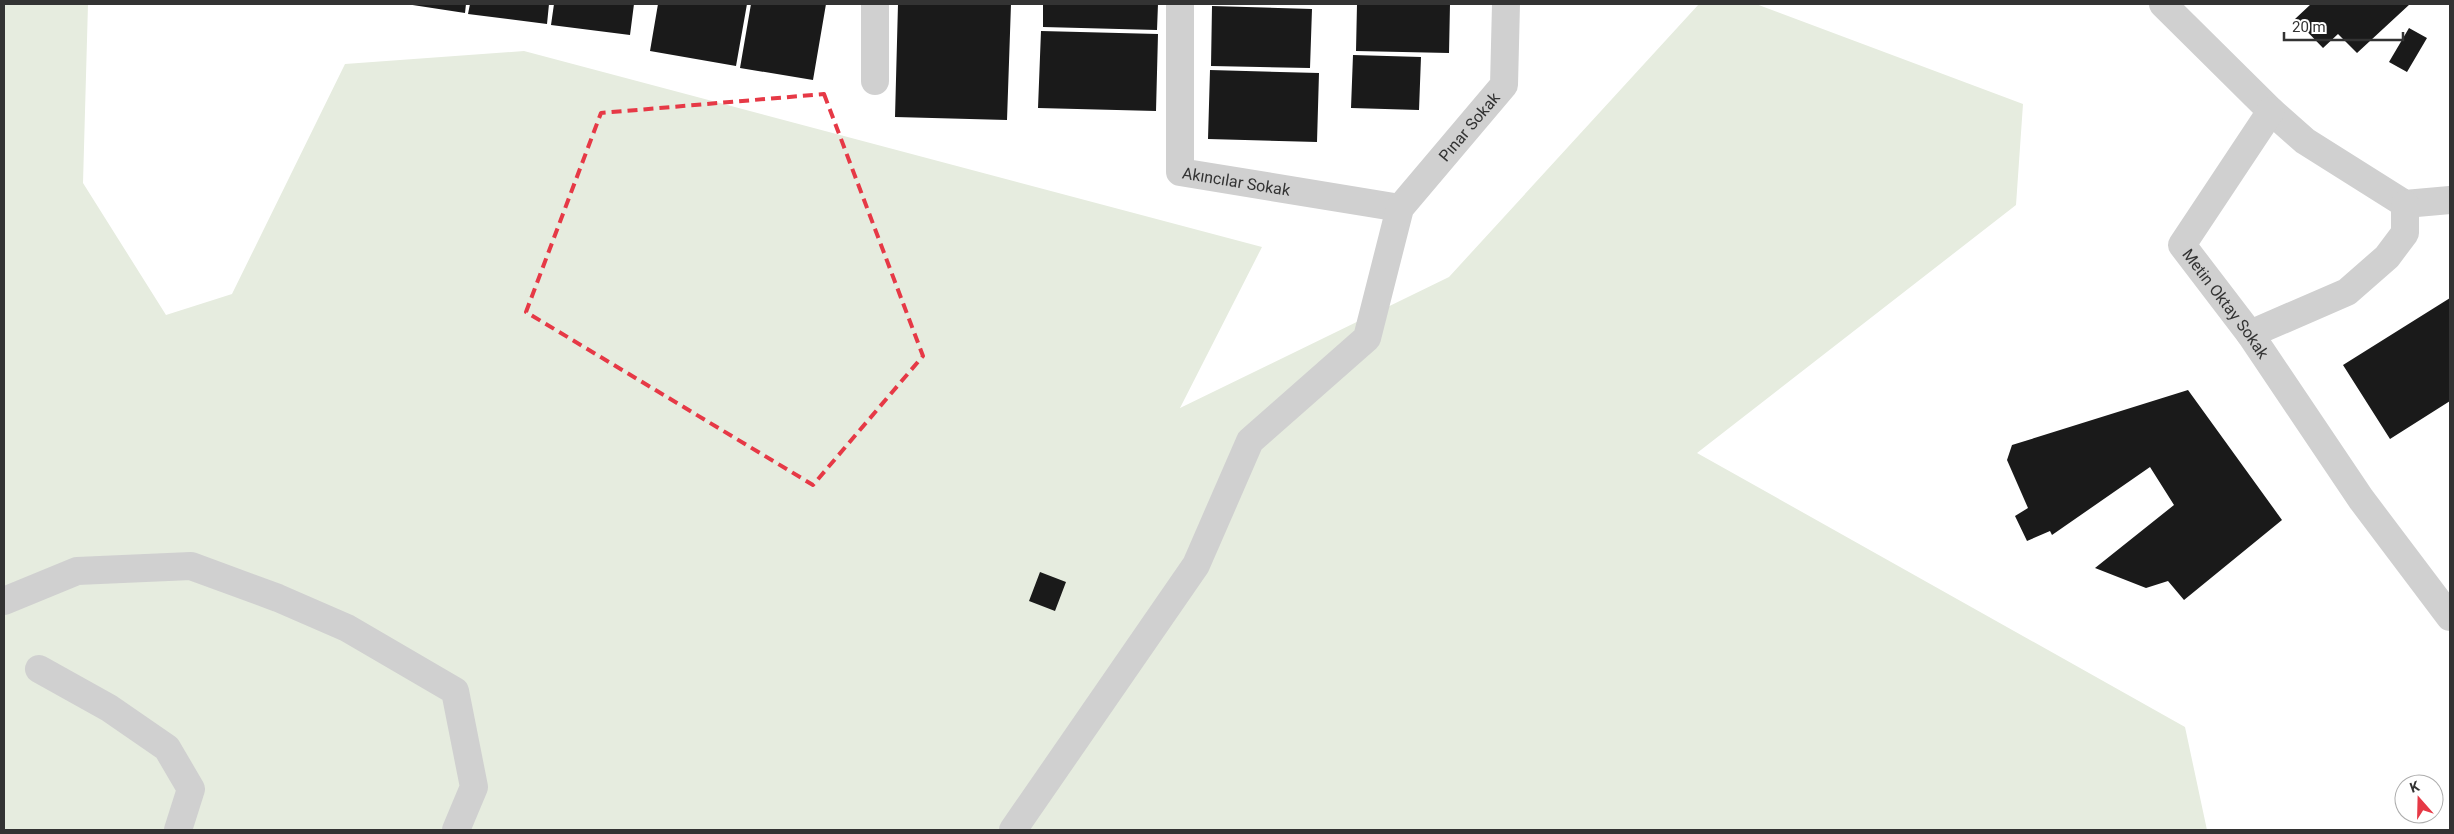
<svg xmlns="http://www.w3.org/2000/svg" width="2454" height="834" viewBox="0 0 2454 834" font-family="Roboto,sans-serif">
	<style>
		.green { fill: #e6ecdf }
		.building { fill: #1a1a1a }
		.lines { fill: none; stroke-linecap: round; stroke-linejoin: round }
		.minor { stroke: #d0d0d0; stroke-width: 28 }
		.marked { fill: none; stroke: #e63946; stroke-width: 4; stroke-dasharray: 10 6; stroke-linejoin: round }
		.labels { text-anchor: middle; stroke-width: 5; stroke-linejoin: round; paint-order: stroke }
		.street-label { font-size: 16px; fill: #333; stroke: #fff }
	</style>
	<rect width="100%" height="100%" fill="#fff"/>
	<path class="green" d="M 4,4 L 88,4 L 83,183 L 166,315 L 232,294 L 345,64 L 524,51 L 1262,247 L 1180,408 L 1449,277 L 1699,4 L 1756,4 L 2023,104 L 2016,205 L 1697,453 L 2185,727 L 2207,830 L 4,830 Z"/>
	<path class="building" d="M 406,4 L 466,4 L 465,13 Z
		M 470,4 L 549,4 L 547,24 L 468,14 Z
		M 554,4 L 634,4 L 630,35 L 551,25 Z
		M 658,4 L 747,4 L 736,66 L 650,51 Z
		M 751,4 L 826,4 L 813,80 L 740,68 Z
		M 898,4 L 1011,4 L 1007,120 L 895,117 Z
		M 1043,4 L 1158,4 L 1157,30 L 1043,27 Z
		M 1357,4 L 1450,4 L 1449,53 L 1356,51 Z
		M 2311,4 L 2410,4 L 2357,53 L 2338,34 L 2323,48 L 2295,19 Z
		M 1212,6 L 1312,9 L 1310,68 L 1211,66 Z
		M 2409,28 L 2427,38 L 2407,72 L 2389,62 Z
		M 1041,31 L 1158,34 L 1156,111 L 1038,108 Z
		M 1353,55 L 1421,57 L 1419,110 L 1351,108 Z
		M 1210,70 L 1319,73 L 1317,142 L 1208,139 Z
		M 2450,298 L 2450,401 L 2390,439 L 2343,365 Z
		M 2188,390 L 2282,520 L 2184,600 L 2168,581 L 2146,588 L 2095,568 L 2174,505 L 2150,467 L 2052,535 L 2050,531 L 2027,541 L 2015,516 L 2028,508 L 2007,460 L 2012,445 Z
		M 1040,572 L 1066,582 L 1055,611 L 1029,601 Z"/>
	<g class="lines">
		<g class="minor">
			<path d="M 875,4 L 875,81"/>
			<path id="s1" d="M 1180,4 L 1180,172 L 1400,208"/>
			<path d="M 2163,4 L 2271,111 L 2305,141 L 2405,204 L 2450,200"/>
			<path id="s2" d="M 2271,111 L 2182,245 L 2250,334 L 2361,499 L 2450,617"/>
			<path d="M 2250,334 L 2347,292 L 2387,257 L 2405,233 L 2405,204"/>
			<path d="M 4,601 L 77,571 L 191,566 L 278,598 L 347,628 L 455,691 L 474,787 L 456,830"/>
			<path d="M 39,669 L 109,708 L 167,748 L 191,789 L 178,830"/>
			<path id="s3" d="M 1013,830 L 1196,565 L 1250,441 L 1367,338 L 1400,208 L 1504,85 L 1506,4"/>
		</g>
	</g>
	<path class="marked" d="M 824,94 L 923,356 L 813,485 L 526,312 L 601,113 Z"/>
	<g class="labels">
		<g class="street-label">
			<text dy="6" stroke="none"><textPath href="#s3" startOffset="854">Pınar Sokak</textPath></text>
			<text dy="6" stroke="none"><textPath href="#s1" startOffset="225">Akıncılar Sokak</textPath></text>
			<text dy="6" stroke="none"><textPath href="#s2" startOffset="234">Metin Oktay Sokak</textPath></text>
		</g>
	</g>
	<rect width="2454" height="834" fill="none" stroke="#333333" stroke-width="10"/>
	<g transform="translate(2419 799) rotate(340)"><circle r="24" fill="#ffffff" stroke="#adadad"/>
	<path d="M0-4L9 19L0 12L-9 19Z" fill="#e63946"/>
	<text y="-8" font-size="14" font-weight="bold" text-anchor="middle" fill="#333333">K</text>
	</g>
	<path d="M2284 32v8h119v-8" fill="none" stroke="#333333" stroke-width="2.5"/>
	<text x="2292" y="32" font-size="15" fill="#333333" stroke="#ffffff" stroke-width="4" paint-order="stroke">20 m</text>
</svg>
